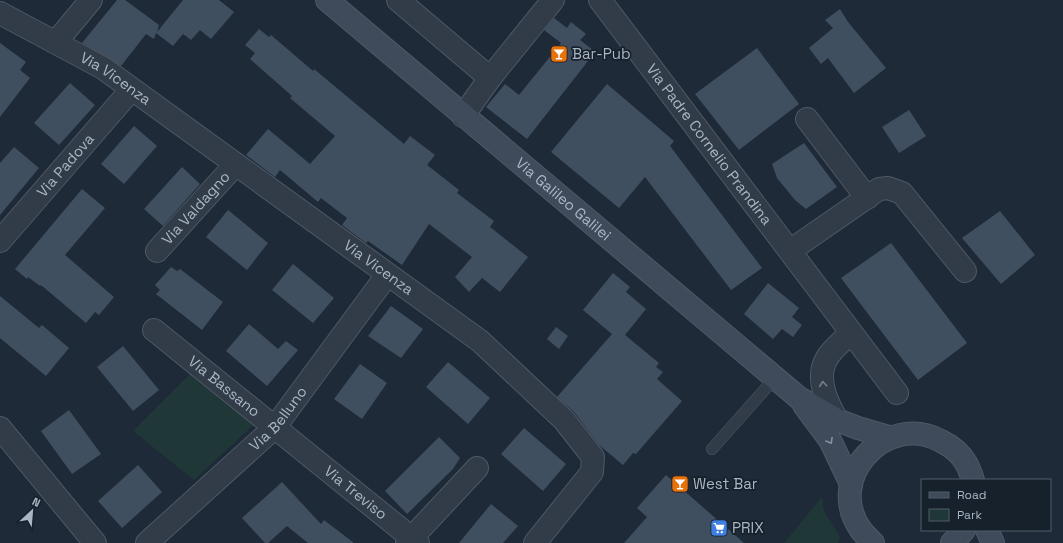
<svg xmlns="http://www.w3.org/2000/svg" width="1063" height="543" viewBox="0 0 1063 543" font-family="'Space Grotesk',sans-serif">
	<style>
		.green { fill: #203738 }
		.building { fill: #404f60 }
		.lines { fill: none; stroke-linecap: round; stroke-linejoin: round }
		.lane-casing { stroke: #4f5966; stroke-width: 12 }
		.street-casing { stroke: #4f5966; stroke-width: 24 }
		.secondary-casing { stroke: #4f5966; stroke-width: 24 }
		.lane { stroke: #313c48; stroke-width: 11 }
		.street { stroke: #313c48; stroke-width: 22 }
		.secondary { stroke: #3f4b5b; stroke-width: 22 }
		.oneway { stroke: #747f8d }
		.oneway2 { stroke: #8591a0 }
		.labels { text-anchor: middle; stroke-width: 3.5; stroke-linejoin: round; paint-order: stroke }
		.poi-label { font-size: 15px; fill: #abb6c5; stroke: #17212c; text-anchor: start }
		.street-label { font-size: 15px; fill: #abb6c5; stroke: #17212c }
	</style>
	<rect width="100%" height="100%" fill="#1e2a37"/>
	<path class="green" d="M 194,370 L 258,421 L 194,480 L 133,431 Z
		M 822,497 L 824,511 L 840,537 L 838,543 L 784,543 Z"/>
	<path class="building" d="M 117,0 L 125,0 L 159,25 L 157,32 L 183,0 L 219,0 L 234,12 L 211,39 L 200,30 L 191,40 L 183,34 L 173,46 L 156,33 L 154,39 L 146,34 L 121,66 L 82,43 Z
		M 840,9 L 848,22 L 886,68 L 854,93 L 828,58 L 821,64 L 809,48 L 833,28 L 825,20 Z
		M 554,18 L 567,28 L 571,22 L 586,34 L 580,40 L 593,50 L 585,59 L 588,61 L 527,139 L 486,107 L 505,84 L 519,95 L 561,43 L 544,30 Z
		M 259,29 L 269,37 L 271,35 L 313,71 L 314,69 L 404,144 L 410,136 L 435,155 L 427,165 L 459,190 L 457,193 L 494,221 L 490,227 L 528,257 L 500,292 L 482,278 L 469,292 L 455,277 L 472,257 L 429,224 L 402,265 L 368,241 L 366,243 L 342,225 L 347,218 L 321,198 L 318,202 L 280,170 L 275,177 L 246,155 L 268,129 L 310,164 L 335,136 L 290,98 L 292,96 L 250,59 L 255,53 L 245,45 Z
		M 0,43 L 26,62 L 20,70 L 30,78 L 0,117 Z
		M 757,48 L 799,104 L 739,150 L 695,94 Z
		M 70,83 L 95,105 L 59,145 L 34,123 Z
		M 607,84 L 674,141 L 670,146 L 762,268 L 731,290 L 645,177 L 619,208 L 551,152 Z
		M 909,110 L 926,136 L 899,153 L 882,127 Z
		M 134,126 L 157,146 L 124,184 L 101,164 Z
		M 804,143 L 837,187 L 806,209 L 795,200 L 777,178 L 772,164 Z
		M 14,147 L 39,168 L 0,215 L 0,163 Z
		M 182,167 L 200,184 L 163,226 L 144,209 Z
		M 82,189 L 105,208 L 65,255 L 114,297 L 99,315 L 95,312 L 86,323 L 41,285 L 40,286 L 28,277 L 27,279 L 15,269 Z
		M 228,210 L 268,243 L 247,270 L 206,237 Z
		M 1000,211 L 1035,255 L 1001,284 L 962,238 Z
		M 891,243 L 967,343 L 918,380 L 841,278 Z
		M 293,264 L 334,298 L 313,323 L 272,290 Z
		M 171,267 L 177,271 L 180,269 L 223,302 L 202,330 L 156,294 L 160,290 L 155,285 Z
		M 613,273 L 630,287 L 626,292 L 646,309 L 625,335 L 659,363 L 656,367 L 663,372 L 657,379 L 682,401 L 636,454 L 633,453 L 623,465 L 599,445 L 574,412 L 557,397 L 612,334 L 583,310 Z
		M 768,283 L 799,308 L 792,317 L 802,325 L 793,337 L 782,329 L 773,339 L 744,314 Z
		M 0,296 L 39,328 L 42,325 L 69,348 L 46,376 L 0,338 Z
		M 391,306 L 423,329 L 401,358 L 368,336 Z
		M 249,324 L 278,349 L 286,341 L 298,350 L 267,386 L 226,351 Z
		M 556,327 L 568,336 L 559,349 L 547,339 Z
		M 123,346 L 159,390 L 133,411 L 97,367 Z
		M 448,362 L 490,398 L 468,424 L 426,387 Z
		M 360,364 L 387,383 L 362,419 L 334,399 Z
		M 69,410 L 101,454 L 72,474 L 41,431 Z
		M 524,428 L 566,464 L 543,491 L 501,454 Z
		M 439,437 L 460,458 L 453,469 L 407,514 L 385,491 Z
		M 138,465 L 162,492 L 122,528 L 98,501 Z
		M 666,475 L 744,543 L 624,543 L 647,517 L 637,508 Z
		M 282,482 L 321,524 L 324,520 L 354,543 L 308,543 L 287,526 L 268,543 L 265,543 L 242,518 Z
		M 491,504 L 518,526 L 503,543 L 459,543 Z"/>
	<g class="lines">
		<defs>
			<path id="lane" d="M 712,449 L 775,378"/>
			<g id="street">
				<path d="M 398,0 L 490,78"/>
				<path id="s1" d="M 600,0 L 897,393"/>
				<path id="s2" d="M 0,13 L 103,68 L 480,341 L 564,420 L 593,457 L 592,472 L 535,543"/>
				<path d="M 56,42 L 91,0"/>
				<path d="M 463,116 L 490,78 L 553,0"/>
				<path d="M 807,119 L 867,198"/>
				<path id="s3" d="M 0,241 L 131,90"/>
				<path d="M 791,250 L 879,189 L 888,188 L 902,193 L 965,271"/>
				<path id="s4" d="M 157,251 L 235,165"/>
				<path id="s5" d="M 154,330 L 418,543"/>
				<path d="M 837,420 C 826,401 814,375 829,355 C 835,347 843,340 851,333"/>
				<path d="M 0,428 L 95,543"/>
				<path id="s6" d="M 147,543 L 275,427 L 387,275"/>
				<path d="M 407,543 L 477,468"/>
			</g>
			<g id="secondary">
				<path id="s7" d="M 327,0 L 799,398 L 837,420 L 858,428 L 889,437"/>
				<path d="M 804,405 L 830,440 L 851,484"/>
				<path d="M 987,530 L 993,543"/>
				<path d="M 873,543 C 869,539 864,534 861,530 C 824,479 885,411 941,441 C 951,446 961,454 966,463 C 969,468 971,474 973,480"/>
				<path d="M 952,543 L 964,530"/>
			</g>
		</defs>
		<use href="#lane" class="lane-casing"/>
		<use href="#street" class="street-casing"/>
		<use href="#secondary" class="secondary-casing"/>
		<use href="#lane" class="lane"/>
		<use href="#street" class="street"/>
		<use href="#secondary" class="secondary"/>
	</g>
	<defs><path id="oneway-chevron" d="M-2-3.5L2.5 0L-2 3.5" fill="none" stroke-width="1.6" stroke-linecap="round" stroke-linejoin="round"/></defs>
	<use class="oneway" href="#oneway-chevron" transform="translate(823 384) rotate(-95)"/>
	<use class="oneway2" href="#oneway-chevron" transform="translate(830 441) rotate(60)"/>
	<defs>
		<symbol id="bar-square" viewBox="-11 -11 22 22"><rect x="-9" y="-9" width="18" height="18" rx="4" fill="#e8710a" stroke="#17212c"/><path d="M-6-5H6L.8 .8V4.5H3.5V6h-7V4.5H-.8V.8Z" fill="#fff"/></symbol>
		<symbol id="supermarket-square" viewBox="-11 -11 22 22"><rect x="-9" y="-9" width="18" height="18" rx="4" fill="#3f7fe0" stroke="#17212c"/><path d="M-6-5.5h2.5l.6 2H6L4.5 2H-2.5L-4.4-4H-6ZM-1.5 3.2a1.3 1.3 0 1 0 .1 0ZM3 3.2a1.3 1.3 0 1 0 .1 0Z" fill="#fff"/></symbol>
	</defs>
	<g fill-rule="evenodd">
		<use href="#bar-square" x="549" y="44" width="20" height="20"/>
		<use href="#bar-square" x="670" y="474" width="20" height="20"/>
		<use href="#supermarket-square" x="709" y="518" width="20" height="20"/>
	</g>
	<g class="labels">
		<g class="poi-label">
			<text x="572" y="59">Bar-Pub</text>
			<text x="693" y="489">West Bar</text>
			<text x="732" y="533">PRIX</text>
		</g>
		<g class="street-label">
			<text dy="5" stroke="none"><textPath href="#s2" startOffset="133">Via Vicenza</textPath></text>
			<text dy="5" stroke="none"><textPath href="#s1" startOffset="181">Via Padre Cornelio Prandina</textPath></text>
			<text dy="5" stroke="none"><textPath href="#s3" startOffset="100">Via Padova</textPath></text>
			<text dy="5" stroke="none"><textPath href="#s7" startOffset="309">Via Galileo Galilei</textPath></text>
			<text dy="5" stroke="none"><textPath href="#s4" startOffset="58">Via Valdagno</textPath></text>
			<text dy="5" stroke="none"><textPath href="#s2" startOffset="457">Via Vicenza</textPath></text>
			<text dy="5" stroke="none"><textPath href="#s5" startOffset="90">Via Bassano</textPath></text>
			<text dy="5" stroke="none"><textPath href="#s6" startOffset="181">Via Belluno</textPath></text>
			<text dy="5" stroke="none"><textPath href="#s5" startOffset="259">Via Treviso</textPath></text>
		</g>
	</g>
	<rect x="921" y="479" width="130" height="52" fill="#17212c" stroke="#525d69"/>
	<rect x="929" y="492" width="20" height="6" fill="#3f4b5b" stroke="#525d69"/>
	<text x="957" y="499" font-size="12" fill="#abb6c5">Road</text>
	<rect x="929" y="509" width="20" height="12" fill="#203738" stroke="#525d69"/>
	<text x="957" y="519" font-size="12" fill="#abb6c5">Park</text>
	<g transform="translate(32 511) rotate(26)" stroke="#17212c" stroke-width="3" paint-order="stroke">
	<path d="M0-3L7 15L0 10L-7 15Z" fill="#abb6c5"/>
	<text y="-6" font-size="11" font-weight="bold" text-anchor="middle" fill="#abb6c5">N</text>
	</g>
</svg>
